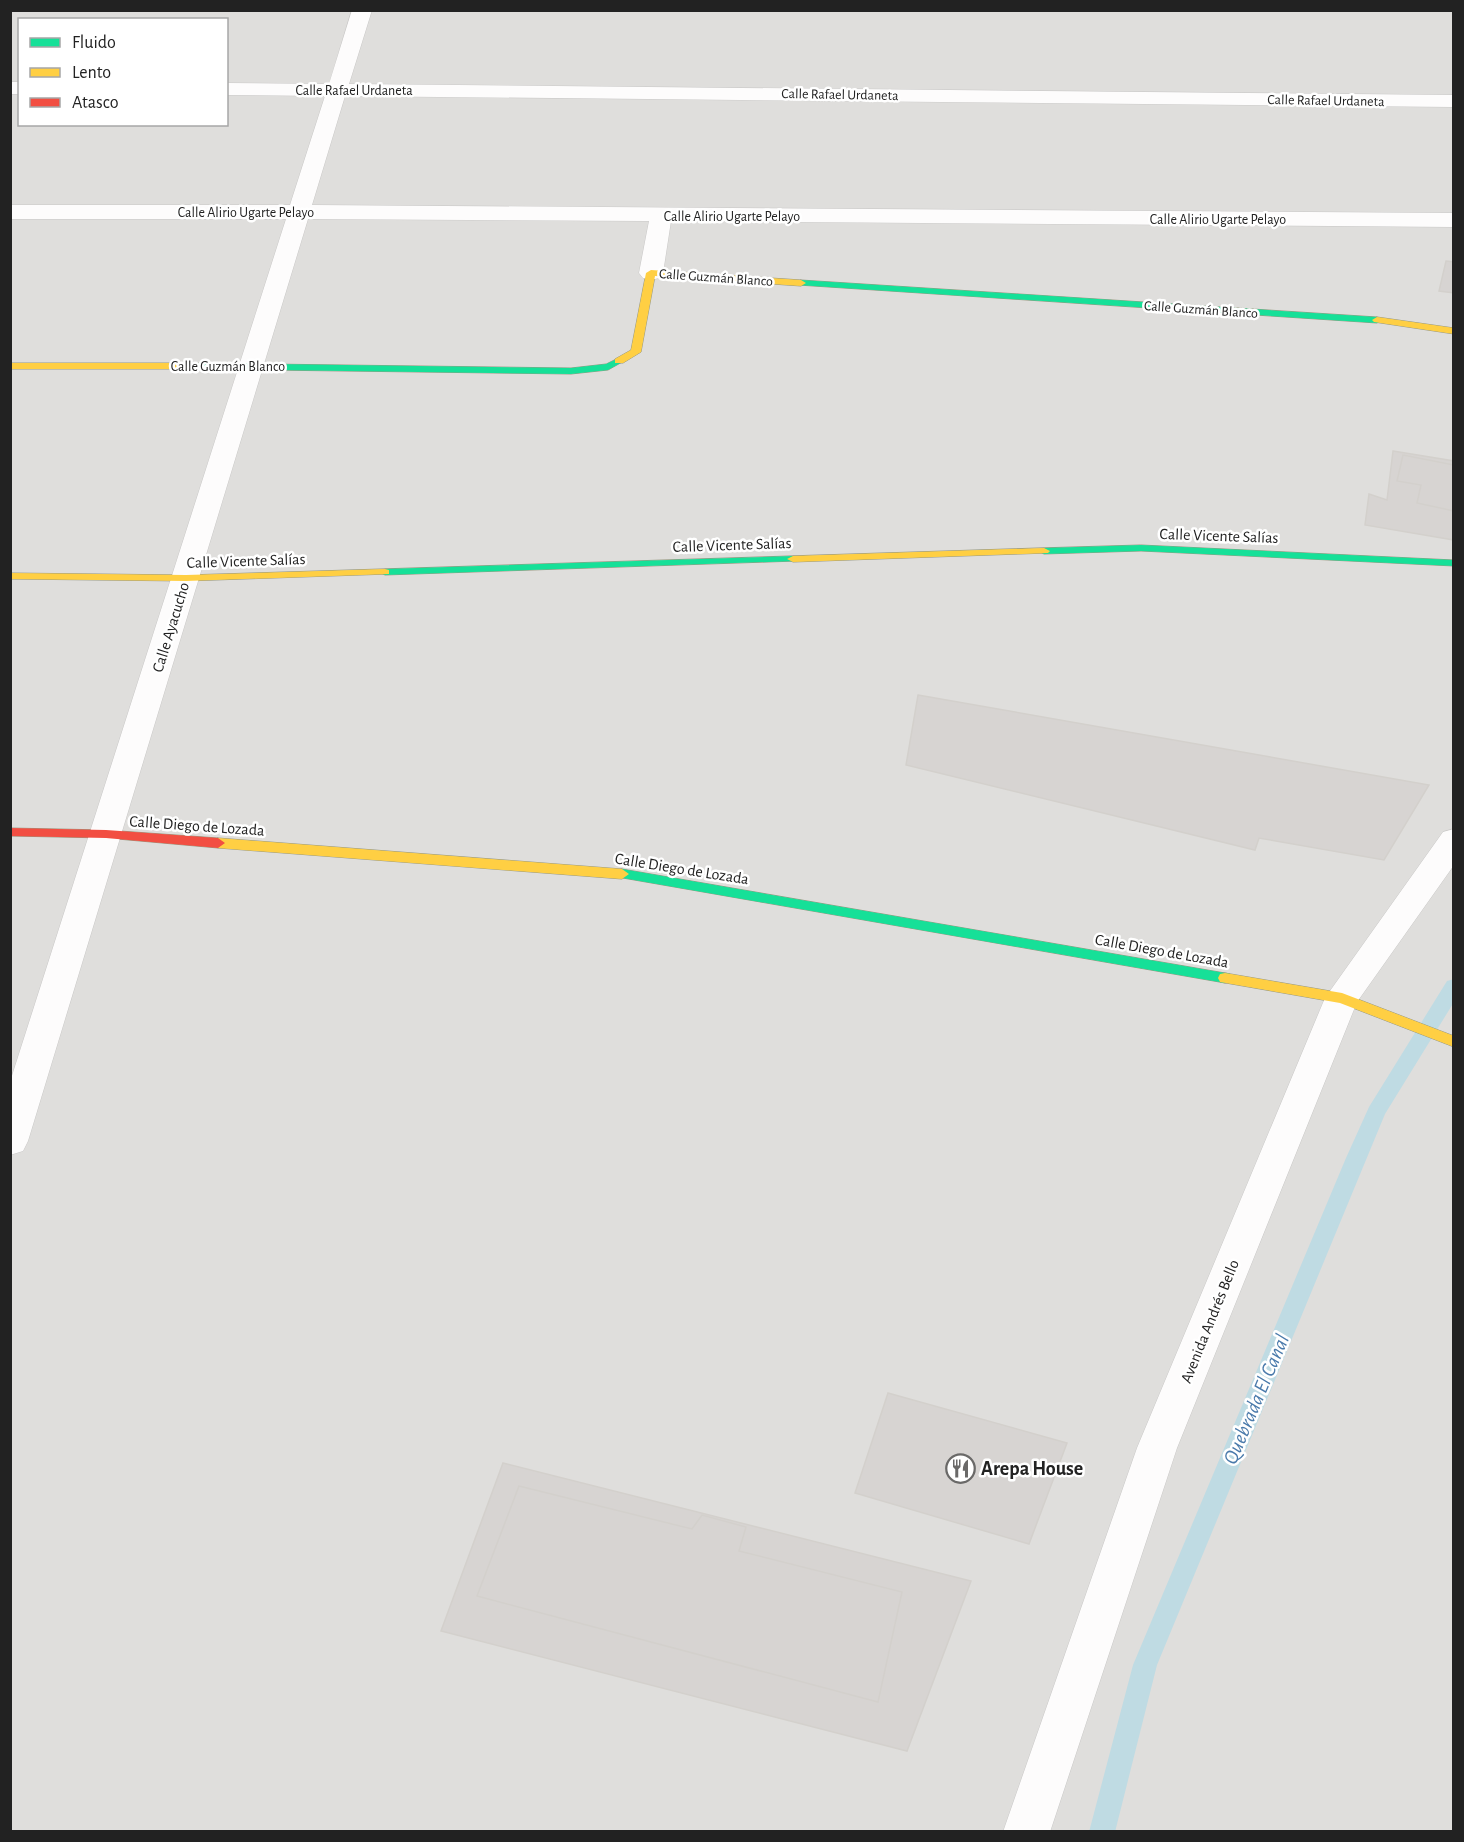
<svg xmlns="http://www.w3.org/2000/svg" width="1464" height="1842" viewBox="0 0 1464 1842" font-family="'Alegreya Sans',sans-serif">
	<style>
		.residential { fill: #dfdedc; fill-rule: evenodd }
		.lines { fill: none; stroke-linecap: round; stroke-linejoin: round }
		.stream { fill: #bfdbe3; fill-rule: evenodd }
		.building { fill: #d7d4d2; stroke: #d3d0cc; stroke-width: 1.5 }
		.street-casing { stroke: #c9c8c7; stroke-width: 1 }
		.fast-casing { stroke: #999a82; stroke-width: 1 }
		.slow-casing { stroke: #999a82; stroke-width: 1 }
		.jam-casing { stroke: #999a82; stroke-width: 1 }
		.street { fill: #fdfcfc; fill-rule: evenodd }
		.fast { fill: #16e098; fill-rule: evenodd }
		.slow { fill: #ffcf43; fill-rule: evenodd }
		.jam { fill: #f24e42; fill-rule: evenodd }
		.labels { text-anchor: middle; stroke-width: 5; stroke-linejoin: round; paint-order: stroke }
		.far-street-label { font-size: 14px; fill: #222; stroke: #fff }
		.street-label { font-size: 16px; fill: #222; stroke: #fff }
		.near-poi-label { font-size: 20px; font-weight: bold; fill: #222; stroke: #fff; text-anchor: start }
		.near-water-label { font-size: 21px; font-style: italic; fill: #4a7aab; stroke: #fff }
	</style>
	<rect width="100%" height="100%" fill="#f0eeeb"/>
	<path class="residential" d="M 11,11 L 1453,11 L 1453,1831 L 11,1831 ZM 20,20 L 226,20 L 226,124 L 20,124 Z"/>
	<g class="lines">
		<path class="stream" d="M 1454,979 L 1454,1002 L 1385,1114 L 1157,1665 L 1115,1832 L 1089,1832 L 1133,1665 L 1346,1158 L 1369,1107 L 1447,981 Z"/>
	</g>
	<path class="building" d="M 1446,261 L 1454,262 L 1454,293 L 1439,291 Z
		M 1393,451 L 1454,461 L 1454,540 L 1365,525 L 1369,494 L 1387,500 Z
		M 1403,455 L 1454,465 L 1454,511 L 1417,503 L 1421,485 L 1397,481 Z
		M 918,695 L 1429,785 L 1384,860 L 1259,838 L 1255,850 L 906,765 Z
		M 888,1393 L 1067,1443 L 1029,1544 L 855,1493 Z
		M 503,1463 L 971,1581 L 907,1751 L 441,1631 Z
		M 519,1486 L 692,1529 L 702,1515 L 746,1527 L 739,1551 L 902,1592 L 878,1702 L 477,1596 Z"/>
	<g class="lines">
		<defs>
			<path id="street" d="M 352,10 L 372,10 L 349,84 L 1454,95 L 1454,107 L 345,96 L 312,205 L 1454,213 L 1454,227 L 671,221 L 663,273 L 659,278 L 651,280 L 643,278 L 639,273 L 649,221 L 308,219 L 28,1141 L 23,1151 L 10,1155 L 10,1082 L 286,219 L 10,219 L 10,205 L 290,205 L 325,96 L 226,95 L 226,83 L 329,84 Z
				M 10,82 L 20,82 L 20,94 L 10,94 Z
				M 1454,829 L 1454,865 L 1357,1002 L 1177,1448 L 1050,1832 L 1003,1832 L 1137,1448 L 1325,998 L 1443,832 Z"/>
			<path id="fast" d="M 801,280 L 1377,317 L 1382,320 L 1377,323 L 798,285 L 796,283 Z
				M 619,358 L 624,361 L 608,370 L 571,374 L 191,369 L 186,366 L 191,363 L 571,368 L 606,364 Z
				M 1141,545 L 1454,560 L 1454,566 L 1141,551 L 1044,554 L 1038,551 L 1044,548 Z
				M 793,556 L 797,557 L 797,561 L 385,575 L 379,572 L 385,569 Z
				M 622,869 L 1225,973 L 1230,974 L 1232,978 L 1230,982 L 1225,983 L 617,877 L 615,874 L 617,871 Z"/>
			<path id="slow" d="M 651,270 L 801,280 L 806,283 L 801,286 L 655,276 L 641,352 L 623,363 L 615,363 L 615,359 L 631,350 L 646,273 Z
				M 1377,317 L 1454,328 L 1454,334 L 1374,322 L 1372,320 Z
				M 10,363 L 191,363 L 196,366 L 191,369 L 10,369 Z
				M 1044,548 L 1050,551 L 1048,553 L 793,562 L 787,559 L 793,556 Z
				M 385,569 L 389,570 L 389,574 L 186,581 L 10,579 L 10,573 L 186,575 Z
				M 218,838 L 622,869 L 629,874 L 622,879 L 218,848 L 211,843 Z
				M 1225,973 L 1342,993 L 1454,1036 L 1454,1047 L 1340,1003 L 1220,982 L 1218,978 L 1220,974 Z"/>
			<path id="jam" d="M 10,828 L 106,830 L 218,838 L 225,843 L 218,848 L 106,838 L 10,836 Z"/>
		</defs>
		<use href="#street" class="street-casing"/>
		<use href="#fast" class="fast-casing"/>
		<use href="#slow" class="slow-casing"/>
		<use href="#jam" class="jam-casing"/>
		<use href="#street" class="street"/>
		<use href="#fast" class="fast"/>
		<use href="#slow" class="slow"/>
		<use href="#jam" class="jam"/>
	</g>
	<defs>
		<symbol id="restaurant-ring" viewBox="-11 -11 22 22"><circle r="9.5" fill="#fff" stroke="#6a6968" stroke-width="1.5"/><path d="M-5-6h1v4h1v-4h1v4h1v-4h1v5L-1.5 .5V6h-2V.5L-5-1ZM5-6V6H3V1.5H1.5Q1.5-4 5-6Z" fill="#6a6968"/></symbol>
	</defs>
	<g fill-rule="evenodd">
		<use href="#restaurant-ring" x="944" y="1452" width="33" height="33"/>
	</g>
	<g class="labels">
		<g class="far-street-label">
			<text x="354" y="95">Calle Rafael Urdaneta</text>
			<text transform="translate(840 94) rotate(1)" y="5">Calle Rafael Urdaneta</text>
			<text transform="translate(1326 100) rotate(1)" y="5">Calle Rafael Urdaneta</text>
			<text x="246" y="217">Calle Alirio Ugarte Pelayo</text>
			<text x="732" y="221">Calle Alirio Ugarte Pelayo</text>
			<text x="1218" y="224">Calle Alirio Ugarte Pelayo</text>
			<text transform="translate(716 277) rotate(4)" y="5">Calle Guzmán Blanco</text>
			<text transform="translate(1201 309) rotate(4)" y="5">Calle Guzmán Blanco</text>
			<text x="228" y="371">Calle Guzmán Blanco</text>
		</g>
		<g class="street-label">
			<text transform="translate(1219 535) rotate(2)" y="6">Calle Vicente Salías</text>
			<text transform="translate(732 544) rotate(-2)" y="6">Calle Vicente Salías</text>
			<text transform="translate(246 560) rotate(-2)" y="6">Calle Vicente Salías</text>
			<text transform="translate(170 627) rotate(-73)" y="6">Calle Ayacucho</text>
			<text transform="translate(197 825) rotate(4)" y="6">Calle Diego de Lozada</text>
			<text transform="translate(682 868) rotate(9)" y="6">Calle Diego de Lozada</text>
			<text transform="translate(1162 950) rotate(10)" y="6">Calle Diego de Lozada</text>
			<text transform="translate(1209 1321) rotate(-68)" y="6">Avenida Andrés Bello</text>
		</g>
		<g class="near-poi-label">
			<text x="981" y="1475">Arepa House</text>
		</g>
		<g class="near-water-label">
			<text transform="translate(1256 1399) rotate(-67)" y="7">Quebrada El Canal</text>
		</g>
	</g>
	<rect width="1464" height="1842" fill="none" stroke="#222222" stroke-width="24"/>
	<rect x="18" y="18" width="210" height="108" fill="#ffffff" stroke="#a7a7a7" stroke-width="1.5"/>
	<rect x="30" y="38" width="30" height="9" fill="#16e098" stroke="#a7a7a7" stroke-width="1.5"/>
	<text x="72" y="48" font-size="18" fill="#222222">Fluido</text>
	<rect x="30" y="68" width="30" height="9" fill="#ffcf43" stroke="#a7a7a7" stroke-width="1.5"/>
	<text x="72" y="78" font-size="18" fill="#222222">Lento</text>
	<rect x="30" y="98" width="30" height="9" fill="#f24e42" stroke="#a7a7a7" stroke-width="1.5"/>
	<text x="72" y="108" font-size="18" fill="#222222">Atasco</text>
</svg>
